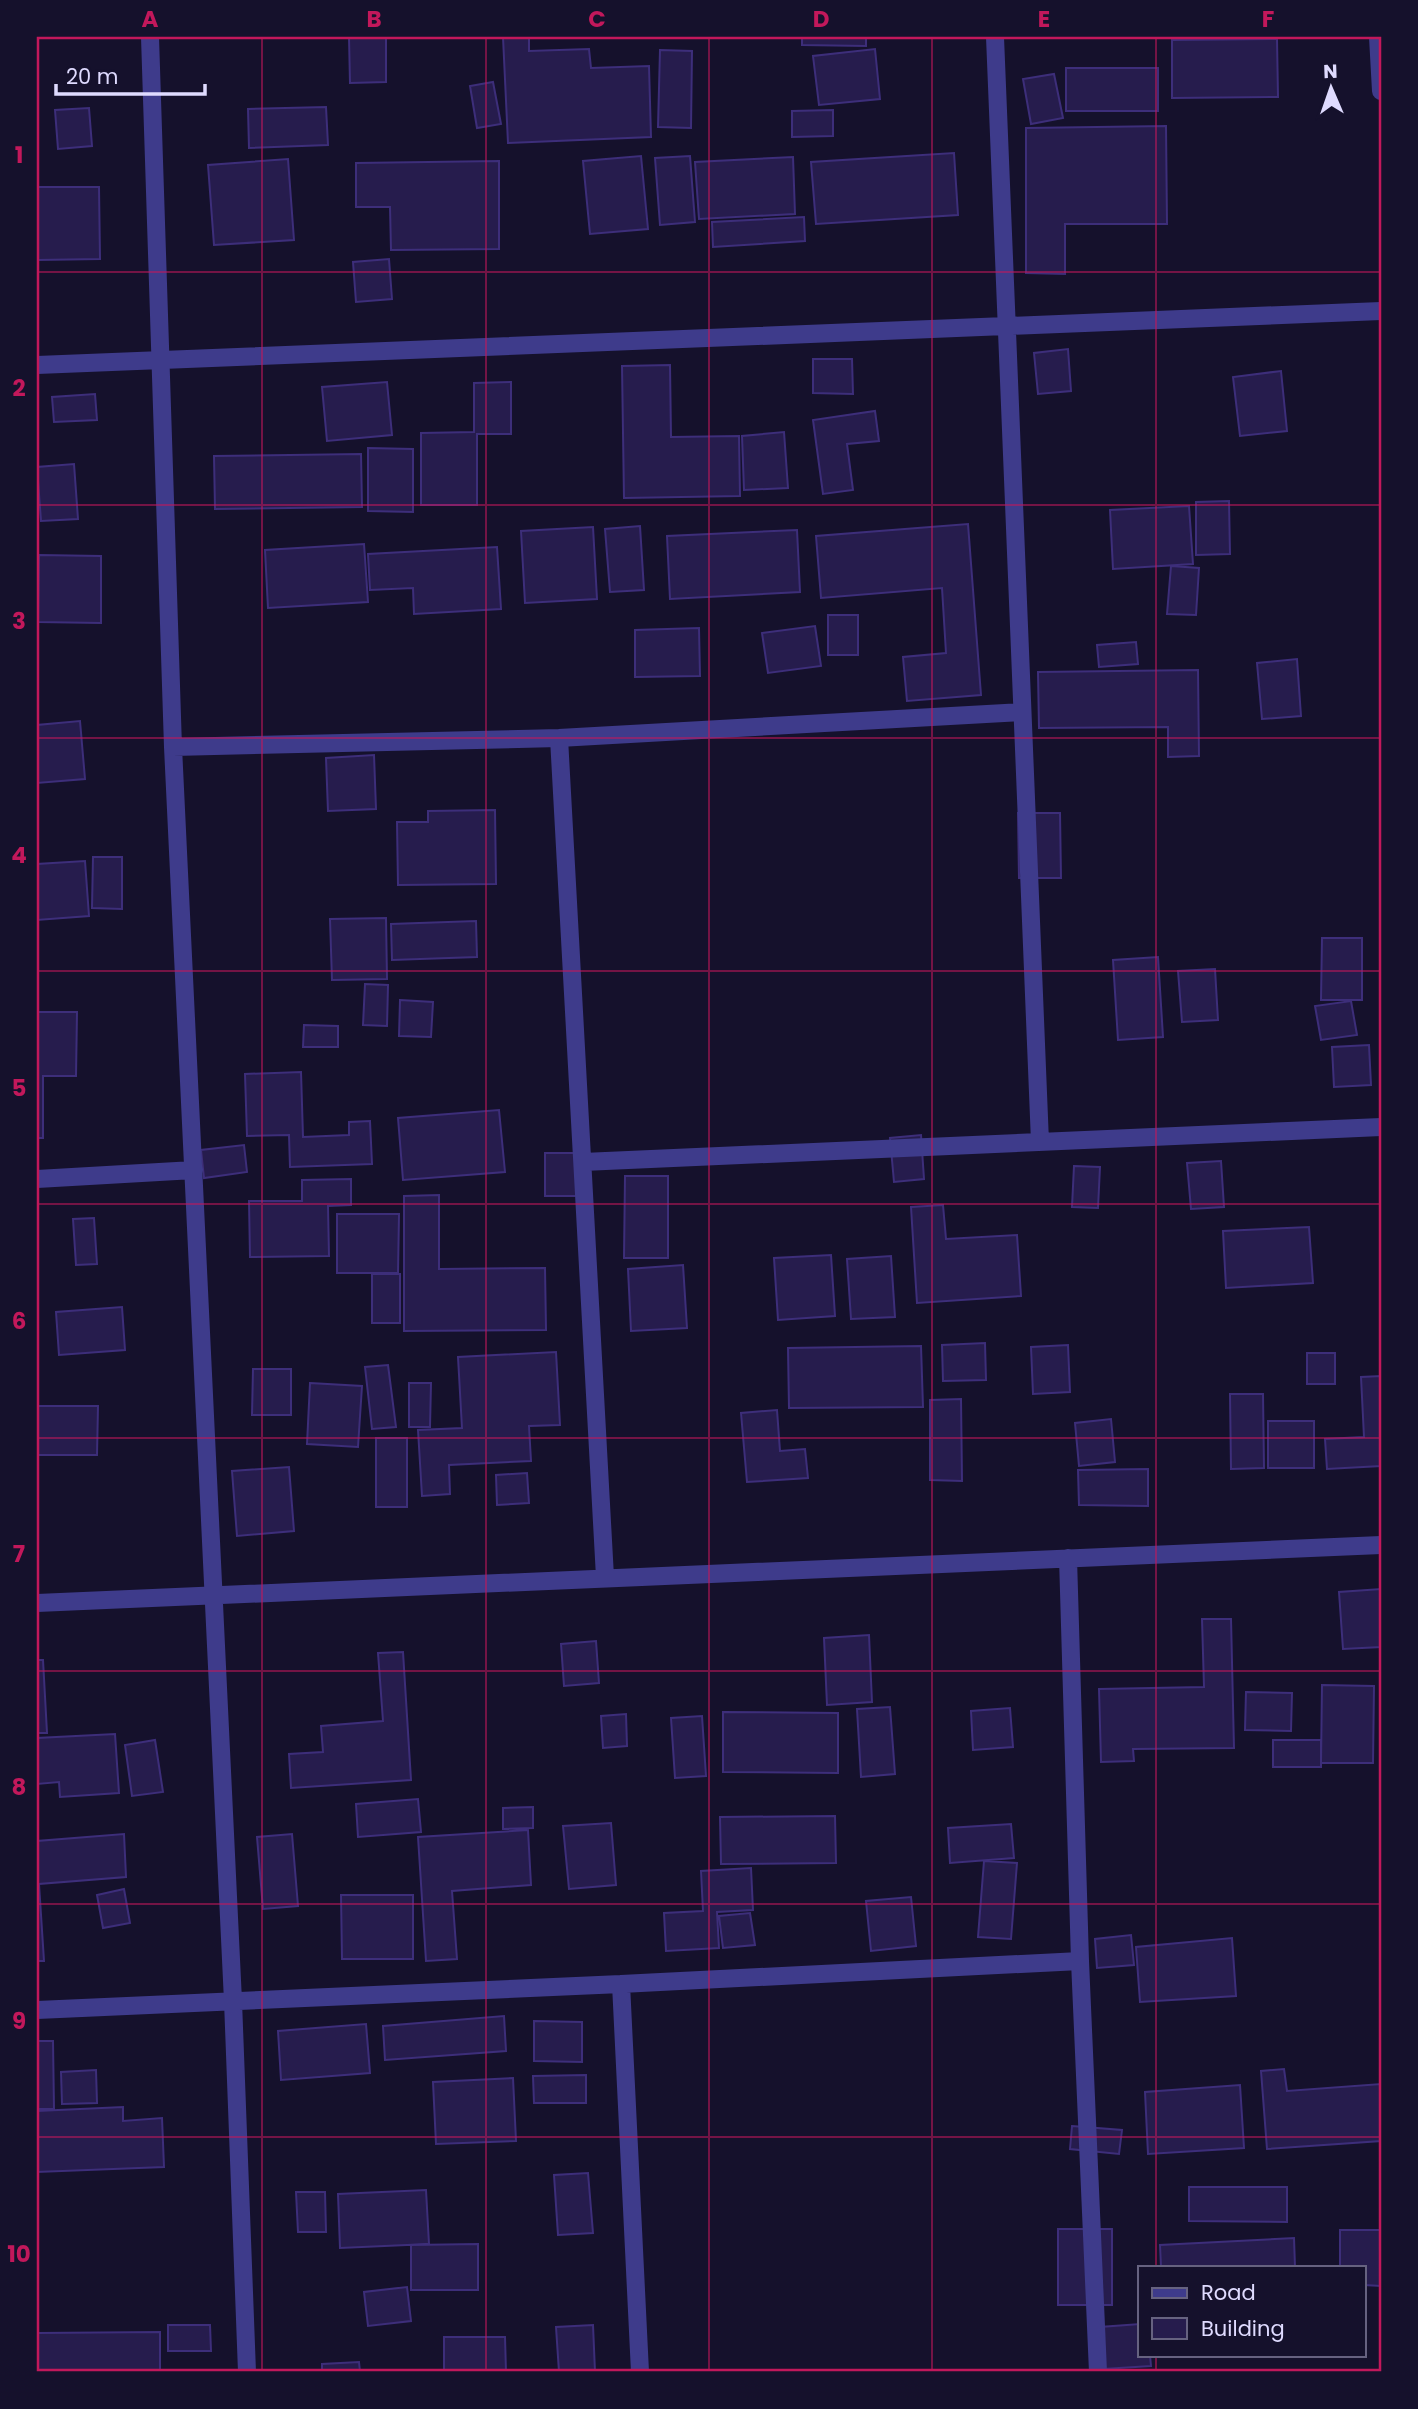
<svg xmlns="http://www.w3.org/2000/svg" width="1418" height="2409" viewBox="0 0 1418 2409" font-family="Poppins,sans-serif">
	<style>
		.building { fill: #261c4d; stroke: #3d2e7a; stroke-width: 2 }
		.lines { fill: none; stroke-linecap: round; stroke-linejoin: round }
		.minor { stroke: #3e3b8b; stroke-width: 18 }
		.grid { fill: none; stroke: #c2185b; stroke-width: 2; stroke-opacity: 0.55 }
		.neatline { fill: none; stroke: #c2185b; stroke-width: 2.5 }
		.grid-label { font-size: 23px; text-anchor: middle; font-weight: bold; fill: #c2185b }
	</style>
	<rect width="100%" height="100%" fill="#15112c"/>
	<path class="building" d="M 349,37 L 386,37 L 386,82 L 350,83 Z
		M 503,37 L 529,37 L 529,51 L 589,49 L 591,68 L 649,66 L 651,137 L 508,143 Z
		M 802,37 L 866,37 L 866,46 L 802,45 Z
		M 1277,39 L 1278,97 L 1172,98 L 1172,40 Z
		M 875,49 L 880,99 L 819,105 L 813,56 Z
		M 660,50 L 692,51 L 691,128 L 658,127 Z
		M 1066,68 L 1158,68 L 1158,111 L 1066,111 Z
		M 1054,74 L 1063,118 L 1031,124 L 1023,79 Z
		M 493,82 L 501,124 L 477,128 L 470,86 Z
		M 326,107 L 328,145 L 249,148 L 248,109 Z
		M 89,108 L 92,146 L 58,149 L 55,110 Z
		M 833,110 L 833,136 L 792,137 L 792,111 Z
		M 1166,126 L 1167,224 L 1065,224 L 1065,274 L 1026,273 L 1026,128 Z
		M 954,153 L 958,215 L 816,224 L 811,162 Z
		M 641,156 L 648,229 L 590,234 L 583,161 Z
		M 690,156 L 695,222 L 660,225 L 655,158 Z
		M 793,157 L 795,214 L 699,219 L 695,162 Z
		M 288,159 L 294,240 L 214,245 L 208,165 Z
		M 499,161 L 499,249 L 391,250 L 390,207 L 356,207 L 356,163 Z
		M 37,187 L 99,187 L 100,259 L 37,260 Z
		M 804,217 L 805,241 L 713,247 L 712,222 Z
		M 389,259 L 392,299 L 356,302 L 353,262 Z
		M 1068,349 L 1071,391 L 1038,394 L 1034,353 Z
		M 813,359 L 852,359 L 853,394 L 813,393 Z
		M 670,365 L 671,437 L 739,436 L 740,496 L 624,498 L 622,366 Z
		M 1281,371 L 1287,431 L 1240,436 L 1233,377 Z
		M 387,382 L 392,435 L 327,441 L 322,387 Z
		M 511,382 L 511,434 L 477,434 L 477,505 L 421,505 L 421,433 L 474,432 L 474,383 Z
		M 95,394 L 97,420 L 54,422 L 52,397 Z
		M 875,411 L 879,441 L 847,444 L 853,490 L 823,494 L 813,420 Z
		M 784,432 L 788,488 L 744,490 L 742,436 Z
		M 368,448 L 413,449 L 413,512 L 368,511 Z
		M 361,454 L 362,507 L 215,509 L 214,456 Z
		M 74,464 L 78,519 L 41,521 L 37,467 Z
		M 1229,501 L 1230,554 L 1196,555 L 1196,502 Z
		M 1189,506 L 1193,564 L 1113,569 L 1110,510 Z
		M 968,524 L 981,695 L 907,701 L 903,657 L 946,653 L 942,588 L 821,598 L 816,536 Z
		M 640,526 L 644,590 L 610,592 L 605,529 Z
		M 593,527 L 597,599 L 525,603 L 521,531 Z
		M 797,530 L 800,592 L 670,599 L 667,536 Z
		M 364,544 L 368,602 L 268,608 L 265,550 Z
		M 497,547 L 501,609 L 414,614 L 413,588 L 370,590 L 368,554 Z
		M 39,555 L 101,556 L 101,623 L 38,622 Z
		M 1171,566 L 1199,568 L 1196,615 L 1167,614 Z
		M 828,615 L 858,615 L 858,655 L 828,655 Z
		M 815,626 L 821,666 L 768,673 L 762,633 Z
		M 699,628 L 700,676 L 635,677 L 635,630 Z
		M 1136,642 L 1138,664 L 1099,667 L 1097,645 Z
		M 1297,659 L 1301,716 L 1262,719 L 1257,663 Z
		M 1198,670 L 1199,756 L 1168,757 L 1168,727 L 1039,728 L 1038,672 Z
		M 80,721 L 85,779 L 37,783 L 37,725 Z
		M 374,755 L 376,809 L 328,811 L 326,758 Z
		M 495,810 L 496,884 L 398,885 L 397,822 L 428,822 L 428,811 Z
		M 1018,813 L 1060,813 L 1061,878 L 1019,878 Z
		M 93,857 L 122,857 L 122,909 L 92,908 Z
		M 85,861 L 89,916 L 37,920 L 37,864 Z
		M 386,918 L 387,979 L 332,980 L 330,919 Z
		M 476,921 L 477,957 L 392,960 L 391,924 Z
		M 1322,938 L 1362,938 L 1362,1000 L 1321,1000 Z
		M 1158,957 L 1163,1037 L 1118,1040 L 1113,960 Z
		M 1215,969 L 1218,1020 L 1182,1022 L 1178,971 Z
		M 365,984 L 388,985 L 387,1026 L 363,1025 Z
		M 400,1000 L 433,1002 L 431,1037 L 399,1036 Z
		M 1351,1001 L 1357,1035 L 1321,1040 L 1315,1006 Z
		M 37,1012 L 77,1012 L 76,1076 L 43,1076 L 43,1138 L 37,1138 Z
		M 304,1025 L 338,1026 L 338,1047 L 303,1047 Z
		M 1369,1045 L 1371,1085 L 1334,1087 L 1332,1047 Z
		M 301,1072 L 303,1137 L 349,1135 L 349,1122 L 370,1121 L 372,1164 L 290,1167 L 289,1135 L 247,1136 L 245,1074 Z
		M 499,1110 L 505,1172 L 403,1180 L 398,1118 Z
		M 921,1135 L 924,1179 L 894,1182 L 890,1138 Z
		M 244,1145 L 247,1172 L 204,1178 L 201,1150 Z
		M 545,1153 L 576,1153 L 576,1196 L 545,1196 Z
		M 1221,1161 L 1224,1207 L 1191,1209 L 1187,1163 Z
		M 1074,1166 L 1100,1167 L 1098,1208 L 1072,1207 Z
		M 625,1176 L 668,1176 L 668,1258 L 624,1258 Z
		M 351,1179 L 351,1205 L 328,1206 L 329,1256 L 250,1257 L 249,1201 L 302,1201 L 302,1180 Z
		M 439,1195 L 439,1269 L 545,1268 L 546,1330 L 404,1331 L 404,1196 Z
		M 943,1205 L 946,1239 L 1017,1235 L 1021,1296 L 917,1303 L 911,1207 Z
		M 337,1214 L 399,1214 L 398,1273 L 337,1273 Z
		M 94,1218 L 97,1264 L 76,1265 L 73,1219 Z
		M 1309,1227 L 1313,1283 L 1226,1288 L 1223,1231 Z
		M 831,1255 L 835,1316 L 778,1320 L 774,1258 Z
		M 891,1256 L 895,1317 L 851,1319 L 847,1259 Z
		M 683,1265 L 687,1328 L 631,1331 L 628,1269 Z
		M 372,1274 L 400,1274 L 400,1323 L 372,1323 Z
		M 122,1307 L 125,1350 L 59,1355 L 56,1312 Z
		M 985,1343 L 986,1380 L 943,1381 L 942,1345 Z
		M 1068,1345 L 1070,1392 L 1033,1394 L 1031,1347 Z
		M 921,1346 L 923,1407 L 789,1408 L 788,1348 Z
		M 556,1352 L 560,1425 L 529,1426 L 531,1461 L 449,1465 L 450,1494 L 422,1496 L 418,1430 L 462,1428 L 458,1357 Z
		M 1307,1353 L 1335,1353 L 1335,1384 L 1307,1384 Z
		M 388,1365 L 396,1427 L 372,1429 L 365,1367 Z
		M 253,1369 L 291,1369 L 291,1415 L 252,1415 Z
		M 1381,1376 L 1381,1466 L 1327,1469 L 1325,1439 L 1364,1437 L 1361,1377 Z
		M 310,1383 L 362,1386 L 358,1447 L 307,1444 Z
		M 409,1383 L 431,1383 L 430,1427 L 409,1427 Z
		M 1230,1394 L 1263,1394 L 1264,1468 L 1231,1469 Z
		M 961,1399 L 962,1481 L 930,1480 L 930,1400 Z
		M 37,1406 L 98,1406 L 97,1455 L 37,1455 Z
		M 777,1410 L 780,1451 L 805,1449 L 808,1478 L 747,1482 L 741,1413 Z
		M 1111,1419 L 1115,1462 L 1079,1466 L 1075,1423 Z
		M 1268,1421 L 1314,1421 L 1314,1468 L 1268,1468 Z
		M 376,1438 L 407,1438 L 407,1507 L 376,1507 Z
		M 289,1467 L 294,1531 L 237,1536 L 232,1471 Z
		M 1148,1469 L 1148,1506 L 1079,1505 L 1078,1470 Z
		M 527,1473 L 529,1503 L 497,1505 L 496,1475 Z
		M 1381,1589 L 1381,1647 L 1343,1649 L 1339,1592 Z
		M 1202,1619 L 1231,1619 L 1234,1748 L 1133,1749 L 1134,1761 L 1101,1762 L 1099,1689 L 1204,1687 Z
		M 869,1635 L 872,1702 L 827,1705 L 824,1638 Z
		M 596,1641 L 599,1683 L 564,1686 L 561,1644 Z
		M 403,1652 L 411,1780 L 291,1788 L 289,1754 L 323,1752 L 321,1726 L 383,1721 L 378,1653 Z
		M 37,1660 L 43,1660 L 47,1733 L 37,1733 Z
		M 1322,1685 L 1374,1686 L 1373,1763 L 1321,1763 Z
		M 1246,1692 L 1292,1693 L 1291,1731 L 1245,1730 Z
		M 890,1707 L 895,1774 L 861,1777 L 857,1709 Z
		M 1010,1708 L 1013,1747 L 973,1750 L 971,1711 Z
		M 723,1712 L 838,1713 L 838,1773 L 723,1772 Z
		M 626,1714 L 627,1746 L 603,1748 L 601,1716 Z
		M 702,1716 L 706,1776 L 675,1778 L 671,1718 Z
		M 115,1734 L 119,1793 L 60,1797 L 59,1782 L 37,1784 L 37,1738 Z
		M 155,1740 L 163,1792 L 132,1796 L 125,1745 Z
		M 1273,1740 L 1321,1740 L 1321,1767 L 1273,1767 Z
		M 418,1799 L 421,1832 L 358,1837 L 356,1804 Z
		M 533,1807 L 533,1828 L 503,1829 L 503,1808 Z
		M 835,1816 L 836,1863 L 721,1864 L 720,1817 Z
		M 611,1823 L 616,1885 L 569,1889 L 563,1826 Z
		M 1011,1824 L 1014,1858 L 950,1863 L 948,1828 Z
		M 528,1830 L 531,1885 L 452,1891 L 457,1959 L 426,1961 L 418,1837 Z
		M 124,1834 L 126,1877 L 39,1884 L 44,1961 L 37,1961 L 37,1841 Z
		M 292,1834 L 298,1906 L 263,1909 L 257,1837 Z
		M 984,1861 L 1017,1863 L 1011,1939 L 978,1937 Z
		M 751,1868 L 753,1910 L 717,1912 L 719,1948 L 666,1951 L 664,1913 L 703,1911 L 701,1871 Z
		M 124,1889 L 130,1923 L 103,1928 L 97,1895 Z
		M 341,1895 L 413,1895 L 413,1959 L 342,1959 Z
		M 911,1897 L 916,1946 L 871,1951 L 866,1901 Z
		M 750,1913 L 755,1945 L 723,1948 L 719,1916 Z
		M 1131,1935 L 1134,1965 L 1097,1968 L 1095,1939 Z
		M 1232,1938 L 1236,1996 L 1140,2002 L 1136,1947 Z
		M 504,2016 L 506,2051 L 385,2060 L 383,2026 Z
		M 534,2021 L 582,2022 L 582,2062 L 534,2061 Z
		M 366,2024 L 370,2073 L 281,2080 L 278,2031 Z
		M 37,2041 L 53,2041 L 54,2109 L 37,2109 Z
		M 1284,2069 L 1287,2091 L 1381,2084 L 1381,2141 L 1267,2149 L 1261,2071 Z
		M 96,2070 L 97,2103 L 62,2104 L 61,2072 Z
		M 586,2075 L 586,2103 L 534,2103 L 533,2076 Z
		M 513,2078 L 516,2141 L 436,2144 L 433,2082 Z
		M 1240,2085 L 1244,2148 L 1148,2154 L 1145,2092 Z
		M 123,2107 L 123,2121 L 162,2118 L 164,2167 L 37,2172 L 37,2111 Z
		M 1072,2126 L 1122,2130 L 1119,2154 L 1070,2149 Z
		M 588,2173 L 593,2233 L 558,2235 L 554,2175 Z
		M 1189,2187 L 1287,2187 L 1287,2222 L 1189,2221 Z
		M 426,2190 L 429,2244 L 340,2248 L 338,2194 Z
		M 296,2192 L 325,2192 L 326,2232 L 298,2232 Z
		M 1058,2229 L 1112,2229 L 1112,2305 L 1058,2305 Z
		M 1340,2230 L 1381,2230 L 1381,2286 L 1364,2285 L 1364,2267 L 1340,2267 Z
		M 1294,2238 L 1295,2267 L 1161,2267 L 1160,2245 Z
		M 478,2244 L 478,2290 L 411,2290 L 411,2245 Z
		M 407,2287 L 411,2321 L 368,2326 L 364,2292 Z
		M 1140,2324 L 1140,2355 L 1150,2355 L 1151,2366 L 1103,2369 L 1100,2327 Z
		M 168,2325 L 210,2325 L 211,2351 L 168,2351 Z
		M 593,2325 L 595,2372 L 559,2372 L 556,2327 Z
		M 160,2332 L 160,2372 L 38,2372 L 38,2333 Z
		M 444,2337 L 505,2337 L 506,2372 L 444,2372 Z
		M 359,2362 L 360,2372 L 322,2372 L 322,2364 Z"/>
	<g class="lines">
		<path class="minor" d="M 150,37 L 173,747 L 233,2001 L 247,2372
			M 995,37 L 1040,1142
			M 1378,37 L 1381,91
			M 37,365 L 1381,311
			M 559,738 L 605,1577
			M 173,747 L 559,738 L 1022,712
			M 583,1162 L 1381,1127
			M 37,1179 L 194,1170
			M 1068,1558 L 1080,1961 L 1098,2372
			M 37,1603 L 1381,1545
			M 621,1984 L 640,2372
			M 37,2010 L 621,1984 L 1080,1961"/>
	</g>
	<path class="grid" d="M 262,37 L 262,2372M 486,37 L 486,2372M 709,37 L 709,2372M 932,37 L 932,2372M 1156,37 L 1156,2267M 37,272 L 1381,272M 37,505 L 1381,505M 37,738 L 1381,738M 37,971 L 1381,971M 37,1204 L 1381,1204M 37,1438 L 1381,1438M 37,1671 L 1381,1671M 37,1904 L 1381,1904M 37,2137 L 1381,2137M 1156,2355 L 1156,2372"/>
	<rect width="1418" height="2409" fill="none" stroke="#15112c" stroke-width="77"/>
	<rect x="1138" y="2266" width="228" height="91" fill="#15112c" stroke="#666280" stroke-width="2"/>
	<rect x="1152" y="2288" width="35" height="10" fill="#3e3b8b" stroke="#666280" stroke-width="2"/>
	<text x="1201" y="2300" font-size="21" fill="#dfdbff">Road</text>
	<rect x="1152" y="2318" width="35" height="21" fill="#261c4d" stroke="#666280" stroke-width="2"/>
	<text x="1201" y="2336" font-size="21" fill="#dfdbff">Building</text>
	<g transform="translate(1331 88) rotate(358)" stroke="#15112c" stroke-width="5" paint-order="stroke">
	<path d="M0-5L12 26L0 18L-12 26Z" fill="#dfdbff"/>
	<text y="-10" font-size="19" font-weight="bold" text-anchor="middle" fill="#dfdbff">N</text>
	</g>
	<path d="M56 84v10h149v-10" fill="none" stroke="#dfdbff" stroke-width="3.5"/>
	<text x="66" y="84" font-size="21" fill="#dfdbff" stroke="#15112c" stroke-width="5" paint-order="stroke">20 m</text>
	<rect x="38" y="38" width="1342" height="2332" class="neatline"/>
	<g class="grid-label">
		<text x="150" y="27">A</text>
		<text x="374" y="27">B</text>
		<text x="597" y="27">C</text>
		<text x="821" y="27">D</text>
		<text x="1044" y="27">E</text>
		<text x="1268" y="27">F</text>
		<text x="19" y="163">1</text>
		<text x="19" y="396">2</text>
		<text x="19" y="629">3</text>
		<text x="19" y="863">4</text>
		<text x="19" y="1096">5</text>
		<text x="19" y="1329">6</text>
		<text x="19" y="1562">7</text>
		<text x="19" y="1795">8</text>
		<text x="19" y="2029">9</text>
		<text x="19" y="2262">10</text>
	</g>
</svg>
